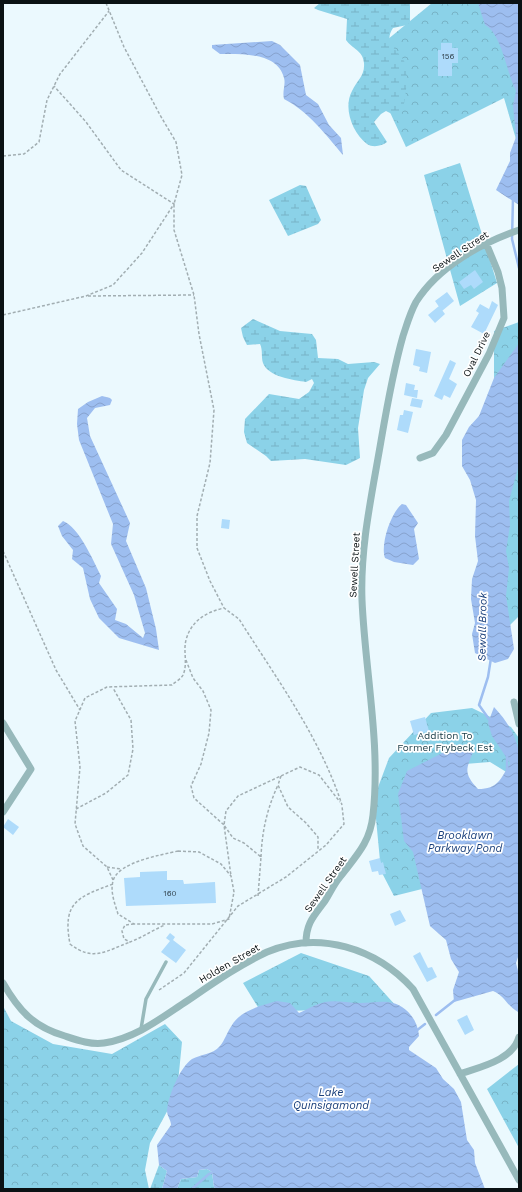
<svg xmlns="http://www.w3.org/2000/svg" width="522" height="1192" viewBox="0 0 522 1192" font-family="'Work Sans',sans-serif">
	<style>
		.forest { fill: url(#forest-crowns) }
		.wetland { fill: url(#wetland-marsh) }
		.water { fill: url(#water-waves) }
		.lines { fill: none; stroke-linecap: round; stroke-linejoin: round }
		.stream { stroke: #9dbef0; stroke-width: 2.5 }
		.building { fill: #aedbfb }
		.path { stroke: #a2aeb2; stroke-width: 1.5; stroke-dasharray: 3 2; stroke-linecap: butt }
		.lane { stroke: #97b9bb; stroke-width: 3.5 }
		.street { stroke: #97b9bb; stroke-width: 7 }
		.labels { text-anchor: middle; stroke-width: 3.5; stroke-linejoin: round; paint-order: stroke }
		.number-label { font-size: 8px; fill: #33444e }
		.street-label { font-size: 10px; fill: #0a1214; stroke: #fff }
		.park-label { font-size: 10px; fill: #153843; stroke: #fff }
		.water-label { font-size: 11px; font-style: italic; fill: #193f7b; stroke: #fff }
	</style>
	<defs>
		<pattern id="forest-crowns" width="20" height="18" patternUnits="userSpaceOnUse"><rect width="20" height="18" fill="#8bd2e8"/><path d="M2 6a3 3 0 1 1 6 0M12 15a3 3 0 1 1 6 0" fill="none" stroke="#77b3c6"/></pattern>
		<pattern id="wetland-marsh" width="20" height="14" patternUnits="userSpaceOnUse"><rect width="20" height="14" fill="#8bd2e8"/><path d="M1 5h8M5 5V1M11 12h8M15 12V8" fill="none" stroke="#77b3c6"/></pattern>
		<pattern id="water-waves" width="16" height="10" patternUnits="userSpaceOnUse"><rect width="16" height="10" fill="#9dbef0"/><path d="M0 5q4-4 8 0t8 0" fill="none" stroke="#86a2cd"/></pattern>
	</defs>
	<rect width="100%" height="100%" fill="#ebf9fe"/>
	<path class="forest" d="M 432,3 L 519,3 L 518,146 L 504,98 L 406,147 L 365,58 Z
		M 460,163 L 497,283 L 460,306 L 424,175 Z
		M 519,322 L 519,616 L 509,626 L 490,473 L 494,445 L 494,331 Z
		M 472,708 L 511,727 L 519,738 L 519,772 L 516,778 L 490,762 L 465,764 L 430,887 L 394,896 L 381,871 L 374,798 L 389,758 L 431,713 Z
		M 301,953 L 369,976 L 397,1007 L 261,1012 L 243,983 Z
		M 3,1006 L 11,1021 L 53,1044 L 112,1054 L 165,1024 L 182,1042 L 177,1093 L 150,1143 L 145,1170 L 149,1189 L 3,1189 Z
		M 519,1064 L 519,1148 L 487,1089 Z"/>
	<path class="wetland" d="M 320,3 L 410,3 L 410,22 L 407,25 L 393,28 C 381,46 403,51 406,66 C 408,83 405,104 400,120 L 395,121 L 392,114 L 386,111 L 381,114 L 374,122 L 387,142 C 382,146 373,148 367,144 C 352,132 343,108 352,91 C 357,80 365,76 364,63 C 363,50 352,49 346,40 L 347,19 L 318,10 L 314,8 Z
		M 300,185 L 306,186 L 321,220 L 318,224 L 288,236 L 269,200 Z
		M 253,319 L 280,331 L 312,334 L 316,340 L 318,358 L 338,359 L 348,364 L 374,362 L 380,364 L 368,378 L 364,390 L 358,428 L 360,458 L 346,465 L 305,459 L 271,461 L 266,456 L 247,443 L 244,432 L 245,419 L 269,394 L 299,399 L 309,392 L 314,383 L 312,379 L 306,382 C 294,380 268,377 263,363 C 261,357 263,350 260,344 L 247,345 L 243,337 L 241,328 Z
		M 159,1165 L 167,1171 L 162,1189 L 150,1189 Z
		M 207,1169 L 212,1172 L 214,1187 L 216,1189 L 177,1189 L 181,1179 L 197,1177 L 199,1170 Z"/>
	<path class="water" d="M 478,3 L 519,3 L 519,205 L 496,190 L 510,161 L 510,153 L 516,137 L 513,105 L 516,91 C 507,74 502,34 485,25 Z
		M 272,41 L 280,45 L 300,65 L 306,95 L 318,104 L 329,125 L 341,138 L 343,155 C 326,135 308,111 284,99 C 282,91 286,84 284,78 C 278,52 240,54 220,54 L 212,48 L 212,45 Z
		M 519,343 L 519,464 L 509,501 L 510,525 L 506,551 L 509,568 L 506,596 L 514,649 L 508,659 L 495,663 L 475,653 L 472,634 L 475,623 L 471,599 L 472,579 L 478,561 L 475,536 L 476,500 L 470,480 L 462,466 L 462,440 L 469,427 L 479,416 L 494,378 Z
		M 102,396 L 110,398 L 112,400 L 110,405 L 95,408 L 87,418 L 90,436 L 130,523 L 126,541 L 146,588 L 156,629 L 159,650 L 119,638 L 99,618 L 90,599 L 83,568 L 72,559 L 73,550 L 62,536 L 58,526 L 63,521 C 79,527 93,560 101,576 L 99,583 L 117,609 L 115,620 L 126,624 L 143,638 L 145,633 L 134,595 L 111,544 L 113,524 L 79,440 L 77,424 L 78,409 L 88,402 Z
		M 402,504 L 406,505 L 418,523 L 414,529 L 419,559 L 413,565 L 394,562 L 385,558 C 380,545 391,512 402,504 Z
		M 494,707 C 507,721 516,735 519,753 L 519,954 L 516,963 L 519,975 L 518,1012 C 507,1006 504,995 493,991 L 454,1002 L 453,990 L 459,972 L 451,959 L 446,940 L 430,926 L 413,852 L 404,841 L 398,794 L 407,771 L 456,746 L 466,745 L 474,750 C 466,769 463,773 478,789 C 498,789 501,779 510,763 L 492,736 L 488,723 Z
		M 277,1001 L 290,1003 L 299,1013 C 308,1009 316,1004 325,1002 C 336,1000 348,1003 359,1003 C 369,1003 378,1001 388,1002 C 405,1004 418,1019 419,1036 L 409,1047 L 409,1050 L 436,1068 L 443,1079 L 454,1089 L 461,1102 L 467,1140 L 474,1150 L 475,1163 L 485,1189 L 216,1189 L 214,1187 L 212,1172 L 207,1169 L 199,1170 L 197,1177 L 181,1179 L 177,1189 L 162,1189 L 167,1171 L 159,1165 L 157,1145 L 171,1125 C 171,1120 167,1116 167,1111 C 168,1096 180,1067 192,1059 C 201,1054 212,1055 220,1046 C 225,1040 227,1032 232,1025 C 240,1011 262,1005 277,1001 Z"/>
	<g class="lines">
		<path class="stream" d="M 513,198 L 512,239 L 519,268
			M 491,722 L 479,705 L 488,677 L 491,658
			M 507,771 L 507,756
			M 436,1015 L 455,1000
			M 416,1031 L 425,1024
			M 192,1189 L 209,1174 L 213,1172"/>
	</g>
	<path class="building" d="M 441,43 L 452,43 L 452,48 L 458,48 L 458,63 L 452,63 L 452,76 L 438,76 L 438,50 L 441,50 Z
		M 475,270 L 483,282 L 474,289 L 471,285 L 464,289 L 459,282 Z
		M 447,292 L 454,301 L 442,311 L 435,301 Z
		M 492,301 L 498,305 L 484,334 L 471,327 L 479,313 L 476,311 L 480,304 L 489,309 Z
		M 439,306 L 445,314 L 435,323 L 428,315 Z
		M 416,349 L 431,352 L 427,373 L 419,371 L 420,367 L 413,365 Z
		M 450,360 L 456,363 L 449,379 L 457,384 L 450,398 L 444,395 L 442,400 L 434,396 Z
		M 406,383 L 415,385 L 414,390 L 418,390 L 417,398 L 404,395 Z
		M 412,398 L 423,400 L 421,408 L 410,406 Z
		M 404,410 L 413,412 L 408,433 L 397,430 L 400,415 L 403,415 Z
		M 222,519 L 230,520 L 229,529 L 221,528 Z
		M 425,717 L 429,731 L 414,735 L 410,721 Z
		M 8,819 L 19,827 L 13,835 L 3,827 Z
		M 380,858 L 381,863 L 383,862 L 386,874 L 379,875 L 378,871 L 372,872 L 369,861 Z
		M 167,871 L 167,880 L 183,880 L 184,884 L 215,882 L 216,903 L 126,906 L 124,878 L 140,877 L 140,872 Z
		M 400,910 L 406,921 L 395,926 L 390,914 Z
		M 170,933 L 175,937 L 173,940 L 186,950 L 176,963 L 161,952 L 170,941 L 166,938 Z
		M 420,952 L 428,968 L 432,967 L 437,977 L 427,982 L 413,956 Z
		M 467,1015 L 474,1030 L 465,1035 L 457,1020 Z"/>
	<g class="lines">
		<path class="path" d="M 106,3 L 124,47 L 160,115 L 176,142 L 182,175 L 174,204 L 174,230 L 194,295 L 199,334 L 214,410 L 210,463 L 197,516 L 197,548 L 210,581 L 224,608
			M 3,156 L 24,154 L 39,142 L 47,100 L 60,74 L 109,11
			M 88,296 L 194,295
			M 3,315 L 86,296 L 113,285 L 142,253 L 174,204 L 121,170 L 86,122 L 54,86
			M 3,551 L 56,670 L 80,710
			M 186,660 L 193,678 L 203,691 L 211,710 L 209,733 L 201,764 L 191,786 L 194,798 L 224,825 L 231,876
			M 281,776 L 278,785 L 288,807 L 306,823 L 318,837 L 318,850
			M 76,809 L 106,793 L 128,775 L 133,749 L 131,720 L 113,688
			M 178,851 L 199,852 L 221,864 L 231,876 L 234,892 L 229,919 L 212,924 L 134,924 L 118,914 C 115,904 110,892 113,881 C 118,862 161,855 178,851 Z
			M 261,857 C 262,831 267,809 278,785
			M 107,867 L 121,869
			M 113,880 L 107,867 L 83,846 L 75,824 L 80,767 L 75,721 L 85,698 L 107,687 L 172,685 C 175,682 181,679 183,675 C 188,664 183,651 186,640 C 191,621 206,612 224,608 L 239,619 C 276,678 320,737 342,805
			M 113,884 C 78,897 62,902 70,944 C 93,962 106,951 130,942
			M 258,896 L 261,857 L 244,843 L 233,838 L 224,825 L 226,811 L 238,796 L 300,767 L 319,775 L 340,802
			M 134,924 L 125,925 L 122,931 L 124,939 L 130,942 C 143,937 153,930 165,925
			M 159,990 L 184,973 L 238,906 L 286,877 L 326,845 L 344,824 L 342,806"/>
		<path class="lane" d="M 141,1029 L 146,999 L 166,962"/>
		<path class="street" d="M 420,458 L 433,453 L 446,435 L 489,354 L 504,318 L 502,288 L 498,272 L 486,243
			M 514,702 L 519,724
			M 3,723 L 31,769 L 3,812
			M 306,943 C 306,923 314,916 325,901 C 330,893 334,884 340,877 C 356,856 370,843 373,815 C 381,744 365,671 362,600 C 360,547 372,494 381,441 C 387,406 393,371 403,336 C 407,324 410,313 416,302 C 438,267 481,243 519,230
			M 3,983 C 19,1011 34,1027 65,1036 C 77,1040 91,1045 104,1043 C 136,1038 161,1018 187,1001 C 212,984 239,965 267,952 C 319,930 376,948 413,989 L 519,1180
			M 460,1074 C 480,1067 513,1060 519,1037"/>
	</g>
	<g class="labels">
		<g class="number-label">
			<text x="448" y="59">156</text>
			<text x="170" y="896">160</text>
		</g>
		<g class="street-label">
			<text transform="translate(460 251) rotate(-34)" y="4">Sewell Street</text>
			<text transform="translate(476 354) rotate(-64)" y="4">Oval Drive</text>
			<text transform="translate(354 565) rotate(-87)" y="4">Sewell Street</text>
			<text transform="translate(325 884) rotate(-55)" y="4">Sewell Street</text>
			<text transform="translate(229 963) rotate(-30)" y="4">Holden Street</text>
		</g>
		<g class="park-label">
			<text x="445" y="739">Addition To<tspan x="445" dy="12">Former Frybeck Est</tspan></text>
		</g>
		<g class="water-label">
			<text transform="translate(482 627) rotate(-89)" y="4">Sewall Brook</text>
			<text x="465" y="839">Brooklawn<tspan x="465" dy="13">Parkway Pond</tspan></text>
			<text x="331" y="1096">Lake<tspan x="331" dy="13">Quinsigamond</tspan></text>
		</g>
	</g>
	<rect width="522" height="1192" fill="none" stroke="#0a1214" stroke-width="8"/>
</svg>
